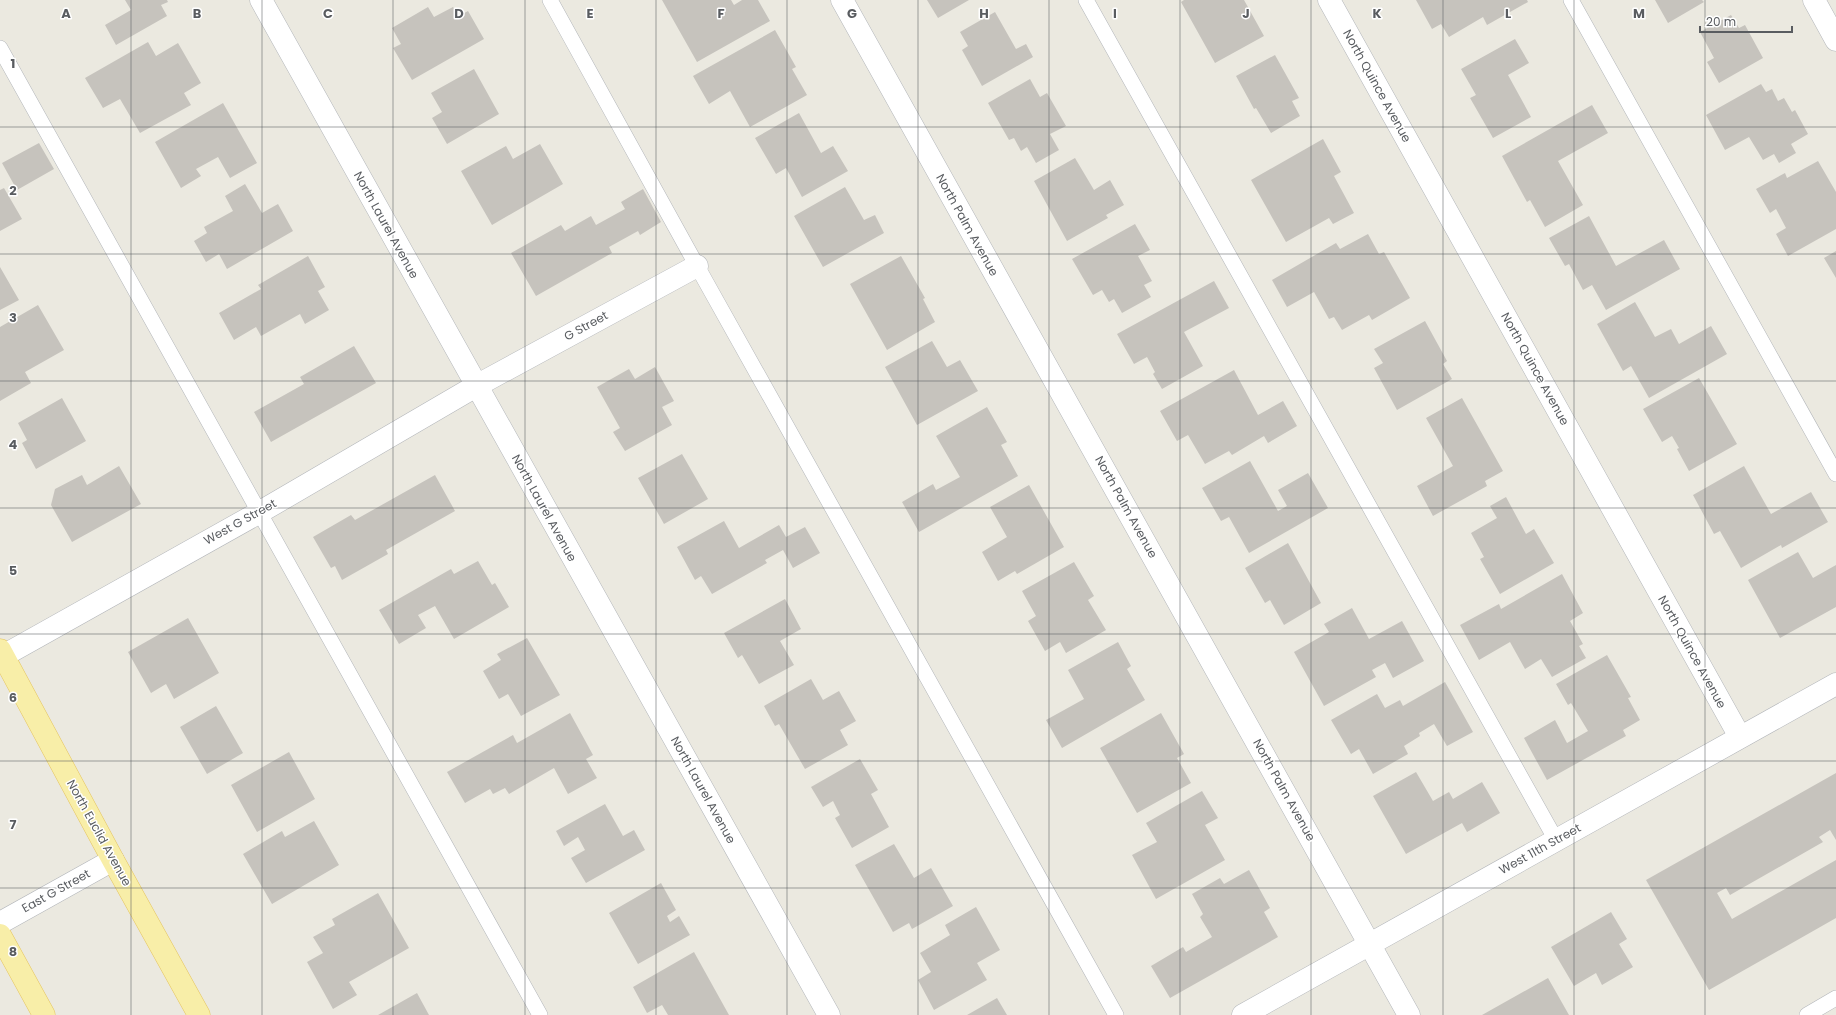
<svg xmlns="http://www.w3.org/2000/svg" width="1836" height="1015" viewBox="0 0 1836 1015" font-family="Poppins,sans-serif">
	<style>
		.building { fill: #c6c3bd }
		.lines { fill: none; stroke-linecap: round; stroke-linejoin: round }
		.service-casing { stroke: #b3b6ba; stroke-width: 16 }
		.minor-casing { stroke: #b3b6ba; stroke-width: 23 }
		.tertiary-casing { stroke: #b3b6ba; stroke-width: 23 }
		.primary-casing { stroke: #e5c45f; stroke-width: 23 }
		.service { stroke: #fff; stroke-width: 15 }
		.minor { stroke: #fff; stroke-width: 22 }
		.tertiary { stroke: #fff; stroke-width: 22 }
		.primary { stroke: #f8eea8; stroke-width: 22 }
		.grid { fill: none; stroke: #595c60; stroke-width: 1; stroke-opacity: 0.55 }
		.labels { text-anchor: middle; stroke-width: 3; stroke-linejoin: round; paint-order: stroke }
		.street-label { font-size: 12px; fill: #595c60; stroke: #fff }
		.grid-label { font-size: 13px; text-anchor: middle; font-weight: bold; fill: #595c60; stroke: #fff; stroke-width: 3; stroke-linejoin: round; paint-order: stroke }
	</style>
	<rect width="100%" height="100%" fill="#ebe9e0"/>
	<path class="building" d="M 125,0 L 167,0 L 168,2 L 161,5 L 167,16 L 116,45 L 105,25 L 131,10 Z
		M 662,0 L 731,0 L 734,5 L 742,0 L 758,0 L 770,21 L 697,62 Z
		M 927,0 L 969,0 L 938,18 Z
		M 1184,0 L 1244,0 L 1264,36 L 1215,63 L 1181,2 Z
		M 1416,0 L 1527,0 L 1528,2 L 1487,25 L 1483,17 L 1449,37 L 1441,24 L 1432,29 Z
		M 1655,0 L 1702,0 L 1704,2 L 1668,23 Z
		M 428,7 L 434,17 L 453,7 L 459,16 L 468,11 L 484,39 L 412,80 L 393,48 L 401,44 L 392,28 Z
		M 995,12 L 1016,49 L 1026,44 L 1033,57 L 982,86 L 962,50 L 968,46 L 960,32 Z
		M 1731,15 L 1739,28 L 1745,25 L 1763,58 L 1719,83 L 1707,62 L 1714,58 L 1700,32 Z
		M 775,30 L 796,67 L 792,69 L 807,95 L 750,127 L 730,91 L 709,104 L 693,76 Z
		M 1515,39 L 1529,63 L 1508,75 L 1531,117 L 1493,138 L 1470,98 L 1476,95 L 1461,69 Z
		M 148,42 L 156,56 L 178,43 L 201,83 L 184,93 L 191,105 L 140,133 L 120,99 L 103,108 L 85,78 Z
		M 1275,55 L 1299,98 L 1292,101 L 1300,116 L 1271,133 L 1256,108 L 1254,109 L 1236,76 Z
		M 474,69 L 499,114 L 447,144 L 432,118 L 442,112 L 431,93 Z
		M 1030,79 L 1040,97 L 1047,93 L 1066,126 L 1050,134 L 1059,150 L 1036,163 L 1027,147 L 1021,151 L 1014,138 L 1009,140 L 988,103 Z
		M 1761,84 L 1766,92 L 1772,89 L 1778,101 L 1784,98 L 1792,112 L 1795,110 L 1808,134 L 1791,144 L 1796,153 L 1779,163 L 1774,154 L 1763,160 L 1749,137 L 1725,150 L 1706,115 Z
		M 223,103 L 257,163 L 230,178 L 218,157 L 196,169 L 201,176 L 181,188 L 155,142 Z
		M 1592,105 L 1608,133 L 1558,161 L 1583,205 L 1545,227 L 1530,200 L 1527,202 L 1502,156 Z
		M 799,113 L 821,153 L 833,146 L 848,171 L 802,197 L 786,168 L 776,174 L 755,138 Z
		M 1323,139 L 1341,172 L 1334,176 L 1354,213 L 1333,224 L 1329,218 L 1286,242 L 1251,180 Z
		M 39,143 L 54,169 L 17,190 L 2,163 Z
		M 540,144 L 563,184 L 492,225 L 461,171 L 506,146 L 513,159 Z
		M 1075,158 L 1094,190 L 1110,180 L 1124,205 L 1106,215 L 1108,218 L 1067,241 L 1034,181 Z
		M 1818,161 L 1836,192 L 1836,229 L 1788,256 L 1776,234 L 1786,228 L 1776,209 L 1770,213 L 1756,189 L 1785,173 L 1787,178 Z
		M 245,184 L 262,213 L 278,204 L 293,231 L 227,269 L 219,254 L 206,262 L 194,241 L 207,233 L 204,227 L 233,211 L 225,196 Z
		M 845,187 L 864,220 L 875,215 L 884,233 L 823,267 L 794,216 Z
		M 4,188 L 22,219 L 0,231 L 0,190 Z
		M 643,189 L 661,222 L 640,235 L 638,231 L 609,247 L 612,253 L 536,296 L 511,253 L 561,225 L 565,231 L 591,216 L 596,225 L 625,209 L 621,202 Z
		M 1589,216 L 1616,266 L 1664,240 L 1680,269 L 1606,310 L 1592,285 L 1583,290 L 1569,264 L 1565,266 L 1549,238 Z
		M 1135,224 L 1150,250 L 1138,256 L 1152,281 L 1144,285 L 1151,297 L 1122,313 L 1114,299 L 1109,302 L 1102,290 L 1093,295 L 1072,259 Z
		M 1368,234 L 1379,254 L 1384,252 L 1410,298 L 1372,320 L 1369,315 L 1342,330 L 1334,317 L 1329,319 L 1314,292 L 1287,307 L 1272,280 L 1336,243 L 1340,249 Z
		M 1836,251 L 1836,278 L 1824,258 Z
		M 308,256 L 325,287 L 318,291 L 329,310 L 305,324 L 300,314 L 261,336 L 256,327 L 234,340 L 219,313 L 261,289 L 258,285 Z
		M 901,256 L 925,298 L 923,299 L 935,322 L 887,350 L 850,284 Z
		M 0,267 L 19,300 L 0,310 Z
		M 1214,281 L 1229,308 L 1184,332 L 1203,366 L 1162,389 L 1153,374 L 1155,372 L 1147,357 L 1134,364 L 1117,334 Z
		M 1635,302 L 1655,337 L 1671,329 L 1679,344 L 1711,326 L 1727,354 L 1649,398 L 1631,366 L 1623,371 L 1597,324 Z
		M 38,305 L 64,350 L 25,372 L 31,383 L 0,401 L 0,327 Z
		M 1425,321 L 1447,361 L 1443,364 L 1452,379 L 1397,410 L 1374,368 L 1383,363 L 1374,349 Z
		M 932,341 L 947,367 L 960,360 L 978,391 L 917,425 L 885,367 Z
		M 354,346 L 376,383 L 271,442 L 254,412 L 304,384 L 300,377 Z
		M 655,367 L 674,401 L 662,407 L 672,425 L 625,451 L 613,432 L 620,428 L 597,387 L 629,369 L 635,379 Z
		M 1234,370 L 1258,415 L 1283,401 L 1297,426 L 1268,443 L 1264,436 L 1232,455 L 1229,451 L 1205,464 L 1188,435 L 1177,441 L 1160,411 Z
		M 1699,378 L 1737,444 L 1689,471 L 1677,449 L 1679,448 L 1672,436 L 1662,442 L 1643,409 Z
		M 62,398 L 86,441 L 36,469 L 22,443 L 27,440 L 18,423 Z
		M 1462,398 L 1503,471 L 1485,481 L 1487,486 L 1433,516 L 1417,486 L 1453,466 L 1426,418 Z
		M 987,407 L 1007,442 L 1001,445 L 1018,476 L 919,532 L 902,502 L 933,484 L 936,490 L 960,477 L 936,436 Z
		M 682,454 L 708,499 L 664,524 L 638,478 Z
		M 1250,461 L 1278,511 L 1287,506 L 1278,490 L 1308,473 L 1328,508 L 1249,553 L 1229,517 L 1221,521 L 1202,488 Z
		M 119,466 L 141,504 L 72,542 L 51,505 L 55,489 L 82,475 L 87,485 Z
		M 1744,466 L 1771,514 L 1811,492 L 1828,522 L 1782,548 L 1781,545 L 1741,568 L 1720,531 L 1714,534 L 1693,495 Z
		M 435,475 L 455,511 L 386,550 L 388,554 L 342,580 L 335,566 L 331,568 L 313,537 L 351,515 L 355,520 Z
		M 1029,485 L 1064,547 L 1017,574 L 1015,571 L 998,581 L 982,552 L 1007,537 L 990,507 Z
		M 1506,497 L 1526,534 L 1534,529 L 1554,563 L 1500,594 L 1480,559 L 1484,557 L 1471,533 L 1497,518 L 1490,506 Z
		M 724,521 L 739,548 L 779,525 L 786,537 L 805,527 L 820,553 L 793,568 L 783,550 L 765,560 L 767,563 L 712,594 L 701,576 L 695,580 L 677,547 Z
		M 1288,543 L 1321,603 L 1284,625 L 1270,600 L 1265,603 L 1245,568 Z
		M 1798,552 L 1813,578 L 1836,565 L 1836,607 L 1780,638 L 1748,580 Z
		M 478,561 L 492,585 L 495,583 L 509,607 L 454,639 L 435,606 L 418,615 L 426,628 L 399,644 L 379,610 L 451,569 L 454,574 Z
		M 1074,562 L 1094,596 L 1088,600 L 1106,630 L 1066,653 L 1060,642 L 1045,651 L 1028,621 L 1036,616 L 1022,591 Z
		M 1562,574 L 1583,613 L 1570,621 L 1583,644 L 1579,646 L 1586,658 L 1552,677 L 1541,659 L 1525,669 L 1510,642 L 1479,660 L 1460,625 L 1499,604 L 1501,609 Z
		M 785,599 L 801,629 L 780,641 L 794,665 L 759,684 L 742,655 L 738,658 L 724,633 Z
		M 1352,608 L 1369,639 L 1402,621 L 1424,661 L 1393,678 L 1385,663 L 1372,670 L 1376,677 L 1324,706 L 1294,652 L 1329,632 L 1324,624 Z
		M 188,618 L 219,673 L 174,699 L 166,684 L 151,693 L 128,652 Z
		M 527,638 L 560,695 L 521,716 L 508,694 L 499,699 L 483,671 L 501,660 L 497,654 Z
		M 1118,642 L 1131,666 L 1127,669 L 1145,700 L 1062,748 L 1046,720 L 1084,699 L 1068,670 Z
		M 1607,655 L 1631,697 L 1628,698 L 1640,720 L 1623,730 L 1626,736 L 1547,780 L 1524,738 L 1555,720 L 1567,743 L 1588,731 L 1571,703 L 1568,705 L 1556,684 Z
		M 811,679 L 823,700 L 839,691 L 856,721 L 840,730 L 848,745 L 805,769 L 779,724 L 775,726 L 764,706 Z
		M 1445,682 L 1473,732 L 1447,746 L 1434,724 L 1419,733 L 1420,736 L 1404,746 L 1408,754 L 1373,774 L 1359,749 L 1351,754 L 1331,720 L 1377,694 L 1385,708 L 1400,700 L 1403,706 Z
		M 216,706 L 243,753 L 207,774 L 180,727 Z
		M 570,713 L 593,755 L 586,759 L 597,778 L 568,794 L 554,768 L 509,794 L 505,788 L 493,794 L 490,789 L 465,803 L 447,772 L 513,735 L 517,743 Z
		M 1161,713 L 1184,754 L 1177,758 L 1191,783 L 1137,813 L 1100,748 Z
		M 289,752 L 315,799 L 257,832 L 231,785 Z
		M 860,759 L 878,790 L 871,794 L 889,827 L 852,848 L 835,818 L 840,815 L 833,801 L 823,807 L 811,787 Z
		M 1416,772 L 1433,801 L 1449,792 L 1453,799 L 1482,782 L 1500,813 L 1467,832 L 1462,823 L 1406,854 L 1373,796 Z
		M 1836,773 L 1836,840 L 1830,830 L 1819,837 L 1823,842 L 1730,895 L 1726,888 L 1717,893 L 1732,919 L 1836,860 L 1836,918 L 1709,990 L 1646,880 Z
		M 1202,791 L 1218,818 L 1205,825 L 1225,860 L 1156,899 L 1132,855 L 1157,842 L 1146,823 Z
		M 605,804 L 623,836 L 634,830 L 645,850 L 586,883 L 571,858 L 585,850 L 578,837 L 564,846 L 556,831 Z
		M 314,821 L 339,865 L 272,904 L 243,854 L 282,831 L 285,837 Z
		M 894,844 L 914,878 L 931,868 L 953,906 L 912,929 L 909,923 L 893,932 L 855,865 Z
		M 1249,870 L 1270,908 L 1264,912 L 1278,937 L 1170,998 L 1151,966 L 1183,947 L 1186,952 L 1212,937 L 1200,917 L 1203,914 L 1192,894 L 1220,878 L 1224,884 Z
		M 661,883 L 676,910 L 667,916 L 670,922 L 679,916 L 690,935 L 638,964 L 609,913 Z
		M 378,893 L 409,948 L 349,982 L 357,995 L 333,1009 L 307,962 L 323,953 L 313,937 L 335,925 L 332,919 Z
		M 976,907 L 1000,950 L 977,963 L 987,980 L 934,1010 L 918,980 L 931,972 L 920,953 L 950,935 L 945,925 Z
		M 1611,912 L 1627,939 L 1619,944 L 1633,967 L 1602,985 L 1596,973 L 1574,986 L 1551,947 Z
		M 694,952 L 729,1015 L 668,1015 L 662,1005 L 647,1013 L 633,987 Z
		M 1548,978 L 1569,1015 L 1482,1015 Z
		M 417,993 L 429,1015 L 378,1015 Z
		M 997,998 L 1007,1015 L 967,1015 Z"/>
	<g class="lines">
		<defs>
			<path id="service" d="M 550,0 L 697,266 L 1116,1015
				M 1086,0 L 1556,840
				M 1571,0 L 1836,474
				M 0,48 L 540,1015
				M 1807,1015 L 1836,998"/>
			<path id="minor" d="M 261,0 L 829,1015
				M 842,0 L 1409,1015
				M 1329,0 L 1740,737
				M 1814,0 L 1836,40
				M 3,656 L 260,512 L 476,386 L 697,266
				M 0,923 L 113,860"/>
			<path id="tertiary" d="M 1243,1015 L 1836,684"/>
			<path id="primary" d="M 0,650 L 113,860 L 199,1015
				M 0,935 L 44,1015"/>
		</defs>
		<use href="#service" class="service-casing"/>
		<use href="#minor" class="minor-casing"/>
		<use href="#tertiary" class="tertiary-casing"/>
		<use href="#primary" class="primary-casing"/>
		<use href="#service" class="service"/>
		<use href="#minor" class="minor"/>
		<use href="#tertiary" class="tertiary"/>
		<use href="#primary" class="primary"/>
	</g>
	<path class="grid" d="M 131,0 L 131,1015M 262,0 L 262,1015M 393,0 L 393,1015M 525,0 L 525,1015M 656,0 L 656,1015M 787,0 L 787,1015M 918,0 L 918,1015M 1049,0 L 1049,1015M 1180,0 L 1180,1015M 1311,0 L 1311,1015M 1443,0 L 1443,1015M 1574,0 L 1574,1015M 1705,0 L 1705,1015M 0,127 L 1836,127M 0,254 L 1836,254M 0,381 L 1836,381M 0,508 L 1836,508M 0,634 L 1836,634M 0,761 L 1836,761M 0,888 L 1836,888"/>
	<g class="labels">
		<g class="street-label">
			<text transform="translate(1377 86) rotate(61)" y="4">North Quince Avenue</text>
			<text transform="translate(386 225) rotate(61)" y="4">North Laurel Avenue</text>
			<text transform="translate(967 225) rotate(61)" y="4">North Palm Avenue</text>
			<text transform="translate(586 326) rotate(-29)" y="4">G Street</text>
			<text transform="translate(1535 369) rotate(61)" y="4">North Quince Avenue</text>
			<text transform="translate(1126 507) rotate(61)" y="4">North Palm Avenue</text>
			<text transform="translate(544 508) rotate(61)" y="4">North Laurel Avenue</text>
			<text transform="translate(240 522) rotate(-29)" y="4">West G Street</text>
			<text transform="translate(1692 652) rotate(61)" y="4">North Quince Avenue</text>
			<text transform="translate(703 790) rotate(61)" y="4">North Laurel Avenue</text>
			<text transform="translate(1284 790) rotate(61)" y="4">North Palm Avenue</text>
			<text transform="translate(99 833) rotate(61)" y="4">North Euclid Avenue</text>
			<text transform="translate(1540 849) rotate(-29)" y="4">West 11th Street</text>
			<text transform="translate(56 891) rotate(-29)" y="4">East G Street</text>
		</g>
	</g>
	<g class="grid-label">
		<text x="66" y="18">A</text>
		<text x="197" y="18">B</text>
		<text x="328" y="18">C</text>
		<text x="459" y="18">D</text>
		<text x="590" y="18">E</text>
		<text x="721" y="18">F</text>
		<text x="852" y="18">G</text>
		<text x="984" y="18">H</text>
		<text x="1115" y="18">I</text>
		<text x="1246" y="18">J</text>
		<text x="1377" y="18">K</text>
		<text x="1508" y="18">L</text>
		<text x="1639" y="18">M</text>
		<text x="13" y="68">1</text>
		<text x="13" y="195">2</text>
		<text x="13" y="322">3</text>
		<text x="13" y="449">4</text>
		<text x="13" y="575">5</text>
		<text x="13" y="702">6</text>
		<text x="13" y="829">7</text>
		<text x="13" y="956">8</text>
	</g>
	<path d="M1700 26v6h92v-6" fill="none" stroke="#595c60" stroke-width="2"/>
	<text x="1706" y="26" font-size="12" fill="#595c60" stroke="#ffffff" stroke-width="3" paint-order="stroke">20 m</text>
</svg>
